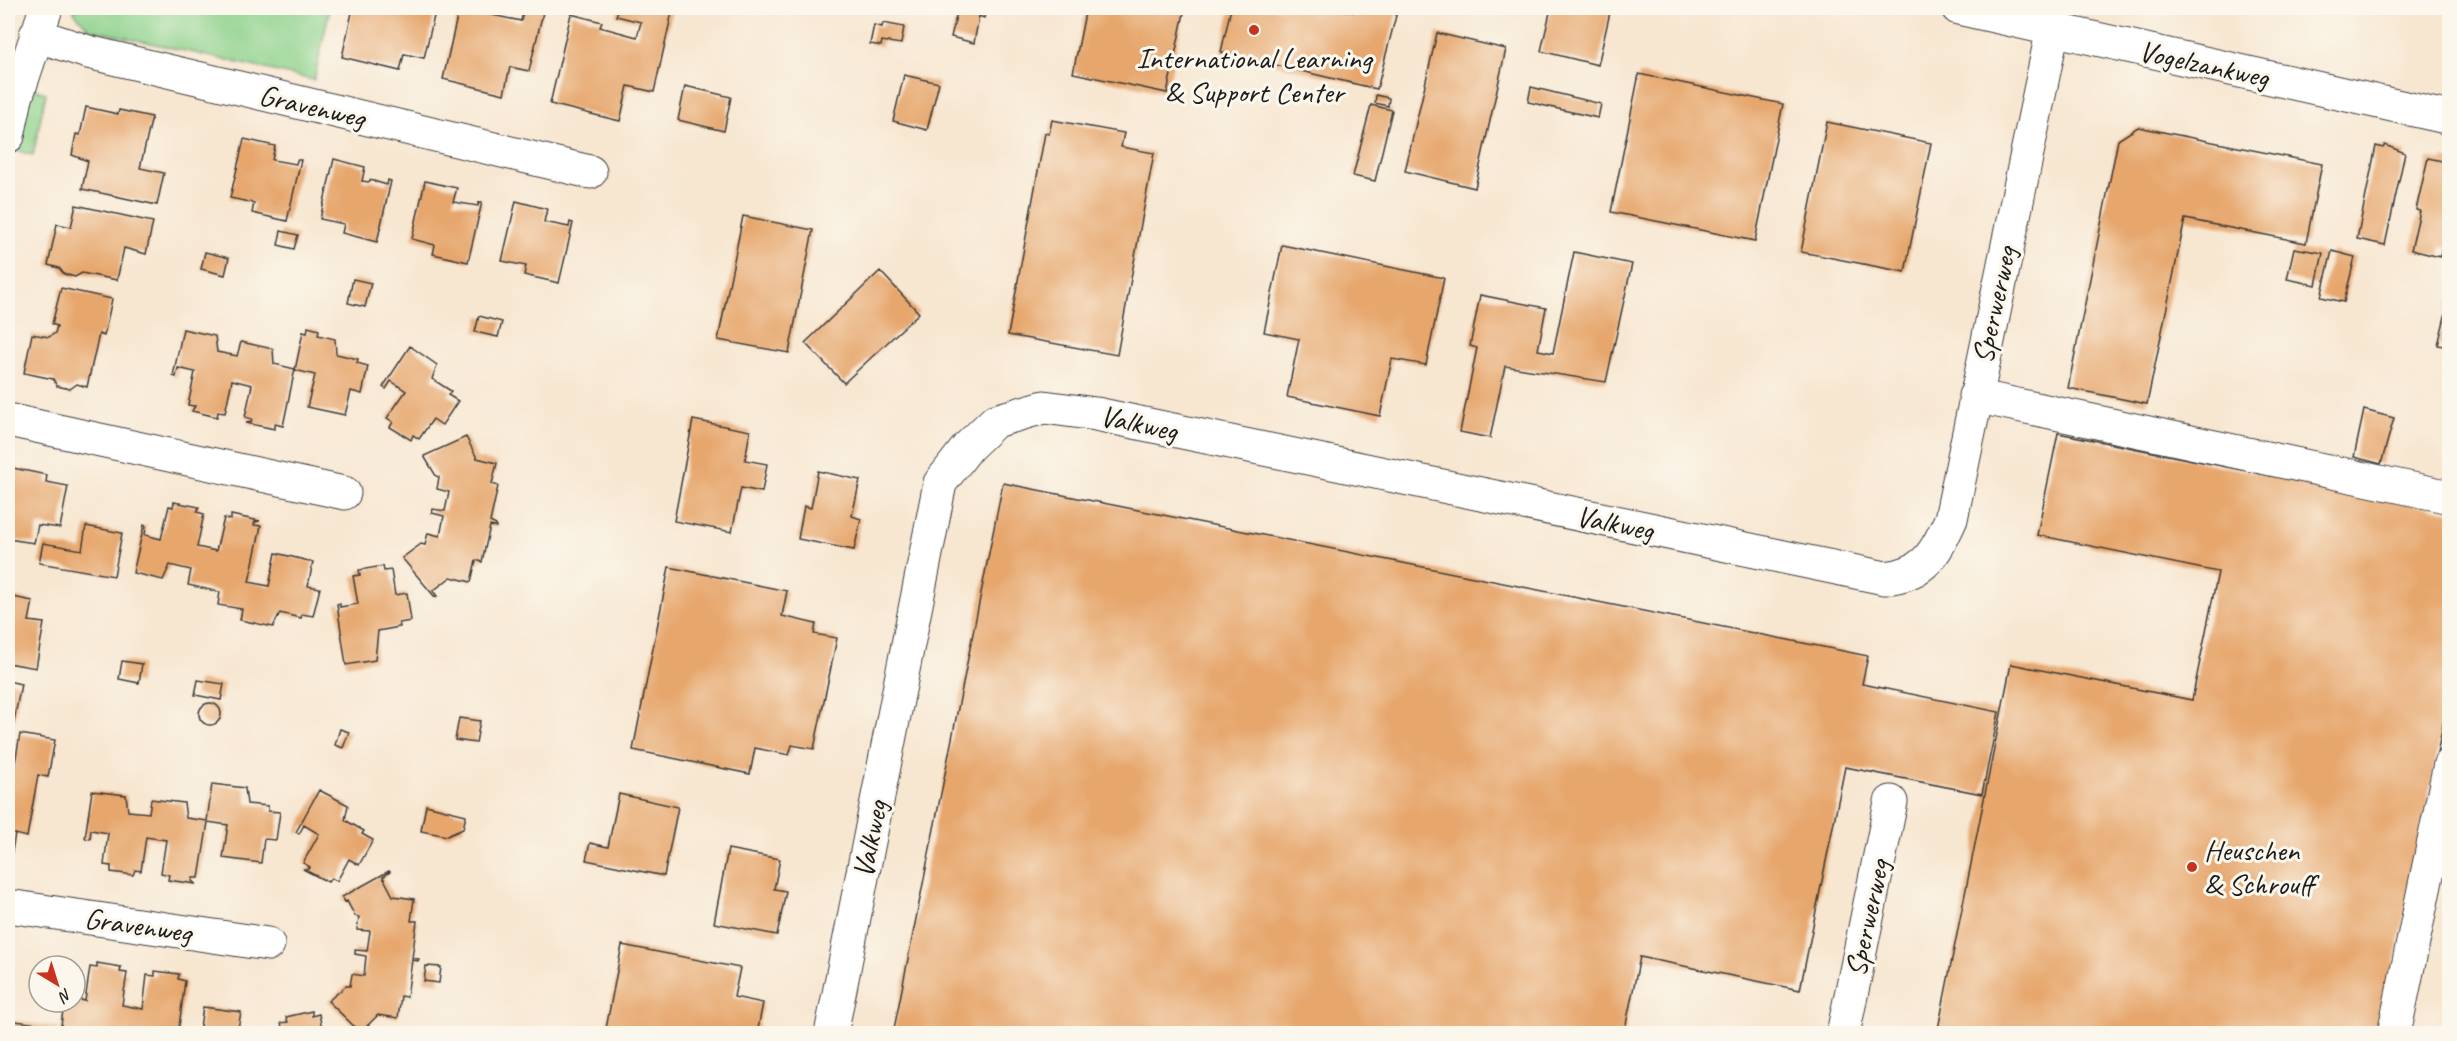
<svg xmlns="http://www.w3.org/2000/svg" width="2457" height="1041" viewBox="0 0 2457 1041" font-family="Caveat,sans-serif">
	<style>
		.green { fill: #8cd18b; stroke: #547654; stroke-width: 1.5 }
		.building { fill: #e6a66c }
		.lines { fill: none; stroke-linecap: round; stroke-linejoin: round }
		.minor-casing { stroke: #3d3a37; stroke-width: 35 }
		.minor { stroke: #fff; stroke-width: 33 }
		.poi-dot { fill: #c8321e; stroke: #fbf7ec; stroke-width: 2 }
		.labels { text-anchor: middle; stroke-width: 6; stroke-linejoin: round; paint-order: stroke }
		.poi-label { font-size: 30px; fill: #1c1c1c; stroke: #fbf7ec }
		.street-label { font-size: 30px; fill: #1c1c1c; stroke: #fbf7ec }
	</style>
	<rect width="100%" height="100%" fill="#fbf7ec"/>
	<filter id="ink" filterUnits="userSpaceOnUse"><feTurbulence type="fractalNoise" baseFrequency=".0167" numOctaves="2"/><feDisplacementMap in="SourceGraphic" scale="12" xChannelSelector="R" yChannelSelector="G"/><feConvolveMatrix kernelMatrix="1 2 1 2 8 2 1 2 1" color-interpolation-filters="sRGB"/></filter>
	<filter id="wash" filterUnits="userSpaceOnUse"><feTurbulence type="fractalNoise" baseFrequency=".008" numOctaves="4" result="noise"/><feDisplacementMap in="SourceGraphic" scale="24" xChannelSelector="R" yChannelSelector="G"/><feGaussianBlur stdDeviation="1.35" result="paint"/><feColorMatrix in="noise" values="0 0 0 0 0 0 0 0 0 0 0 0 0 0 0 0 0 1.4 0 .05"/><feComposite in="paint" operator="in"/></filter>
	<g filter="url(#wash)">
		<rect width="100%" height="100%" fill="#f7e6d0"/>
		<path class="green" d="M 74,8 L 330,8 L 314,80 L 89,29 L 74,12 Z
			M 31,88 L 46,93 L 33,155 L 18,151 Z"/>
		<g id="blocks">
			<path class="building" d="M 353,8 L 436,8 L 424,58 L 404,54 L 400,71 L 342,57 Z
				M 459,8 L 521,21 L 524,8 L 544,8 L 529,71 L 510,67 L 504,94 L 443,79 Z
				M 619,8 L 673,8 L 654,92 L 628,86 L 620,121 L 550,104 L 571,14 L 602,22 L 600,27 L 637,37 L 641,22 L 616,16 Z
				M 958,8 L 986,8 L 984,18 L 979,16 L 974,43 L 951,37 Z
				M 1086,8 L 1185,8 L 1167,93 L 1073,73 Z
				M 1231,8 L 1326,8 L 1353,12 L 1354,8 L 1398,8 L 1377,89 L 1221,52 Z
				M 1551,8 L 1611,8 L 1598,65 L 1541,51 Z
				M 883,23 L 904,27 L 901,44 L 882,41 L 881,46 L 870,44 L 874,25 L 882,27 Z
				M 1437,33 L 1506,49 L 1475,188 L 1405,171 Z
				M 1639,74 L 1783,104 L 1755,241 L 1611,212 Z
				M 904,75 L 939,83 L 927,130 L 893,121 Z
				M 685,86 L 731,97 L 724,131 L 678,120 Z
				M 1531,87 L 1601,104 L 1598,118 L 1528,102 Z
				M 1376,95 L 1389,98 L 1388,106 L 1375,103 Z
				M 1371,105 L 1392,110 L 1375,181 L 1353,176 Z
				M 86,107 L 118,114 L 119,110 L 152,117 L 140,168 L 164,173 L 157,205 L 82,189 L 88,161 L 72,155 L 76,134 L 80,135 Z
				M 1052,120 L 1124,133 L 1121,147 L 1154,153 L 1117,355 L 1008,335 L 1045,133 L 1049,134 Z
				M 1827,122 L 1931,143 L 1905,272 L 1801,252 Z
				M 2138,127 L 2322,164 L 2306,243 L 2185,219 L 2147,404 L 2068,388 L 2118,140 Z
				M 244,139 L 275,146 L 272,160 L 296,164 L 297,160 L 301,160 L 287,221 L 252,213 L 254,203 L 230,198 Z
				M 2385,145 L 2405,153 L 2385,245 L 2357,239 L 2376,146 L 2383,148 Z
				M 2428,158 L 2442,161 L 2445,158 L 2450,160 L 2450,249 L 2442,247 L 2440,257 L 2411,250 L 2420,211 L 2416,210 Z
				M 334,159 L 365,167 L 362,181 L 369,182 L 370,180 L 387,185 L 388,180 L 391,181 L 377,242 L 342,233 L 344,224 L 320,219 Z
				M 425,181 L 457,188 L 453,202 L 478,206 L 479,202 L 482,202 L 468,262 L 433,254 L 435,245 L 412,239 Z
				M 516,201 L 547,209 L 544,222 L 569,227 L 570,222 L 573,223 L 559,283 L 524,275 L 526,266 L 502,261 Z
				M 76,205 L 153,222 L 146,254 L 124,248 L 117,280 L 82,273 L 75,277 L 64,274 L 59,268 L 48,265 L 57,224 L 71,227 Z
				M 743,216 L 813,230 L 789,353 L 718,340 Z
				M 281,231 L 298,235 L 294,249 L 278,245 Z
				M 1282,245 L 1444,278 L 1426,365 L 1392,359 L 1380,416 L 1287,397 L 1299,339 L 1264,332 Z
				M 2294,248 L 2323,253 L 2316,285 L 2287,279 Z
				M 2332,251 L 2355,257 L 2344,302 L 2321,297 Z
				M 205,252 L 229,258 L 225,275 L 201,269 Z
				M 1574,252 L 1632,264 L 1606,382 L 1505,366 L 1490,438 L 1460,432 L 1477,348 L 1470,346 L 1480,295 L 1546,308 L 1538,350 L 1553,353 Z
				M 880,271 L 919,313 L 844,383 L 805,343 Z
				M 353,279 L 371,283 L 365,307 L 348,303 Z
				M 61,288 L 112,299 L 104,336 L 99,334 L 87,387 L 77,384 L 70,389 L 57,386 L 53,379 L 24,373 L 32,334 L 49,337 L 55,333 L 57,326 L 52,324 Z
				M 2449,300 L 2450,300 L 2450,347 L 2438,345 Z
				M 479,316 L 502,322 L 498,337 L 475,332 Z
				M 308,327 L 319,330 L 318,335 L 335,339 L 336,354 L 358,359 L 357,363 L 368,366 L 362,394 L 351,391 L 345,415 L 307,407 L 315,375 L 295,370 L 303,332 L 307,333 Z
				M 183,329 L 215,336 L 217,352 L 237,356 L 241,342 L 273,349 L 274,364 L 295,369 L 283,426 L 275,424 L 275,429 L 246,423 L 251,422 L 252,419 L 245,417 L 252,385 L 232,380 L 225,413 L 218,412 L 217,417 L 192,411 L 195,406 L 188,405 L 195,372 L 178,368 L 176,377 L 173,376 Z
				M 410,346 L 437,365 L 432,379 L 451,391 L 448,395 L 458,401 L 442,425 L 433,419 L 419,439 L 413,435 L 411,440 L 390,427 L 393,422 L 387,418 L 406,391 L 391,381 L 386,389 L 383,387 Z
				M 2364,410 L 2394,418 L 2381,464 L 2354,457 Z
				M 693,420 L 750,431 L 745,460 L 767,464 L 762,492 L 741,488 L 732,532 L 674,521 Z
				M 2058,433 L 2450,512 L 2450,690 L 2380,1034 L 1937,1034 L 2011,664 L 2192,700 L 2218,572 L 2037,535 Z
				M 466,437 L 477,458 L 497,463 L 492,484 L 498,486 L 490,522 L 496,525 L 496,527 L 490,526 L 482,562 L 476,560 L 471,582 L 451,577 L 433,591 L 437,596 L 435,597 L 402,558 L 421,544 L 425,545 L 428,533 L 440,536 L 444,516 L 432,513 L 433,509 L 445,511 L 449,492 L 437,489 L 439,477 L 436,476 L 424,456 Z
				M 8,467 L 47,475 L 46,482 L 68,486 L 60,528 L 38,525 L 34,543 L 8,539 Z
				M 818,471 L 860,480 L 852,516 L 861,519 L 854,550 L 798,539 L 804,506 L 811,508 Z
				M 1003,483 L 1868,656 L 1862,684 L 1999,712 L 1982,794 L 1845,767 L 1800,990 L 1640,957 L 1624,1034 L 893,1034 Z
				M 174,502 L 199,507 L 197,512 L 204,514 L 197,547 L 216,551 L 224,518 L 231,520 L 231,515 L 260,521 L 255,522 L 254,525 L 261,526 L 249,582 L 269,586 L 276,553 L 313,562 L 308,586 L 320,588 L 313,616 L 302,614 L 301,618 L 280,613 L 273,627 L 240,620 L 242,609 L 218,605 L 220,592 L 188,585 L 191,570 L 170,565 L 163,580 L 133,573 L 144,525 L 146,526 L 145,535 L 161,539 L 169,506 L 173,507 Z
				M 86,526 L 122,533 L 114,576 L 39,563 L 43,543 L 82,550 Z
				M 383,566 L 384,571 L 391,570 L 395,595 L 407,593 L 411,621 L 399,623 L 400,627 L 378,631 L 375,660 L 346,665 L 337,604 L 340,603 L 340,607 L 358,604 L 353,576 L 360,575 L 359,570 Z
				M 669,567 L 787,591 L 782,616 L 816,624 L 814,634 L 837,638 L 814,749 L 792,745 L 789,755 L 755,748 L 750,774 L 633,750 Z
				M 8,596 L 33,601 L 29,621 L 44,623 L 36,668 L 8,663 Z
				M 122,661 L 142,664 L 139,683 L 119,679 Z
				M 198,680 L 224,684 L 221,700 L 195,695 Z
				M 8,681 L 21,684 L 9,748 L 8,747 Z
				M199 714a11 11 0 1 1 22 0a11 11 0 1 1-22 0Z
				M 459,718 L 480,721 L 476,743 L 455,740 Z
				M 340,729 L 349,732 L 343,748 L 335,745 Z
				M 20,734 L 55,740 L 48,777 L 38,775 L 27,837 L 15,834 L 11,857 L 8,857 L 8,768 L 14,769 Z
				M 212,784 L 245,788 L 247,804 L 268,806 L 268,811 L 280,812 L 276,840 L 264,839 L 261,863 L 223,858 L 228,825 L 208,822 L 199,878 L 193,878 L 192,881 L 196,884 L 168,880 L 169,875 L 161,873 L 166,840 L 146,837 L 141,871 L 135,870 L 133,875 L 111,872 L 111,866 L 104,865 L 108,833 L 91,830 L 90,839 L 85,838 L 92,791 L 126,795 L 128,811 L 149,813 L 151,799 L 184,803 L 186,818 L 207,821 Z
				M 319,790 L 348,805 L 345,820 L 364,831 L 362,834 L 373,840 L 359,865 L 349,859 L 337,881 L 331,878 L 328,882 L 303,869 L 308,869 L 310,867 L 303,863 L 319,834 L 304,825 L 299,834 L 296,832 Z
				M 619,794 L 678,807 L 664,876 L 586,860 L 590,843 L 608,847 Z
				M 426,805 L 466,815 L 463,829 L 447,836 L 421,831 Z
				M 728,849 L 780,859 L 774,889 L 786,891 L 777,935 L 714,923 Z
				M 389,871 L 390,872 L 383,877 L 393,896 L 414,899 L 411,921 L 417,921 L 412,958 L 419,959 L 418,961 L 412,960 L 407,997 L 401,996 L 398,1018 L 378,1015 L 362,1031 L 365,1034 L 362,1034 L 328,1001 L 346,986 L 350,986 L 352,974 L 364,976 L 366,956 L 355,954 L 355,950 L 367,951 L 370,931 L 357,930 L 359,917 L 355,916 L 347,901 L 345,902 L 342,897 Z
				M 622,945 L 740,968 L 734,997 L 763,1003 L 757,1034 L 605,1034 Z
				M 97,963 L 121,967 L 120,972 L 127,973 L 122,1005 L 143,1009 L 147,975 L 155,976 L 155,971 L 179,974 L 178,979 L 185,981 L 178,1034 L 60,1034 L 64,1002 L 75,1002 L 75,999 L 85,1001 L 90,967 L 97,968 Z
				M 426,966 L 441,967 L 439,983 L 424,981 Z
				M 203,1007 L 241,1012 L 237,1034 L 199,1034 Z
				M 312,1011 L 312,1016 L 319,1014 L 323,1034 L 284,1034 L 281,1023 L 288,1022 L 286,1017 Z
				M 8,1020 L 59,1027 L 58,1034 L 8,1034 Z"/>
		</g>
	</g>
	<g filter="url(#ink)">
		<use href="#blocks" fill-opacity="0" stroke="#3d3a37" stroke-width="1.5"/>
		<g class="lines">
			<defs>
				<path id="minor" d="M 1958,8 L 2450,118
					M 36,35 L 88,52 L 590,172
					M 8,136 L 16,98 L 46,8
					M 1975,396 L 2450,497
					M 8,420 L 344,493
					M 8,906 L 268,944
					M 831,1034 L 940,483 L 968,447 L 995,421 L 1044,407 L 1096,414 L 1885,578 C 1926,574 1935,553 1951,519 L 2053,28
					M 1843,1034 L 1891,802
					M 2394,1034 L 2450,764"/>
			</defs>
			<use href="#minor" class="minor-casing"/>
			<use href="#minor" class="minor"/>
		</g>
	</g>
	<g class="poi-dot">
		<circle cx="1254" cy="30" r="6"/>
		<circle cx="2192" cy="867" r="6"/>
	</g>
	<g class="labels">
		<g class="poi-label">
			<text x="1254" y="68">International Learning<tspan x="1254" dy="34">&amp; Support Center</tspan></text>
			<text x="2204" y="860" text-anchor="start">Heuschen<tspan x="2204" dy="34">&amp; Schrouff</tspan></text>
		</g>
		<g class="street-label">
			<text transform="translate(2204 64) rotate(12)" y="10">Vogelzankweg</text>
			<text transform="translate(312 106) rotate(13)" y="10">Gravenweg</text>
			<text transform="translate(1994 305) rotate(-78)" y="10">Sperwerweg</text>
			<text transform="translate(1139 423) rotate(12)" y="10">Valkweg</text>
			<text transform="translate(1615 523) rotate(11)" y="10">Valkweg</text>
			<text transform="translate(870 839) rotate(-79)" y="10">Valkweg</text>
			<text transform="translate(1867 918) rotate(-78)" y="10">Sperwerweg</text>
			<text transform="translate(138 925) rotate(8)" y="10">Gravenweg</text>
		</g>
	</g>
	<rect width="2457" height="1041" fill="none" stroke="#fbf7ec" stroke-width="30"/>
	<g transform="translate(57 984) rotate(142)"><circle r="28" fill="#fbf7ec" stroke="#a29f99" stroke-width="1.5"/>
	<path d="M0-4.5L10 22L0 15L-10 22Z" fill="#c8321e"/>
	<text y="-9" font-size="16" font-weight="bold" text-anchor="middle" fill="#1c1c1c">N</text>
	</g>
</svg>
